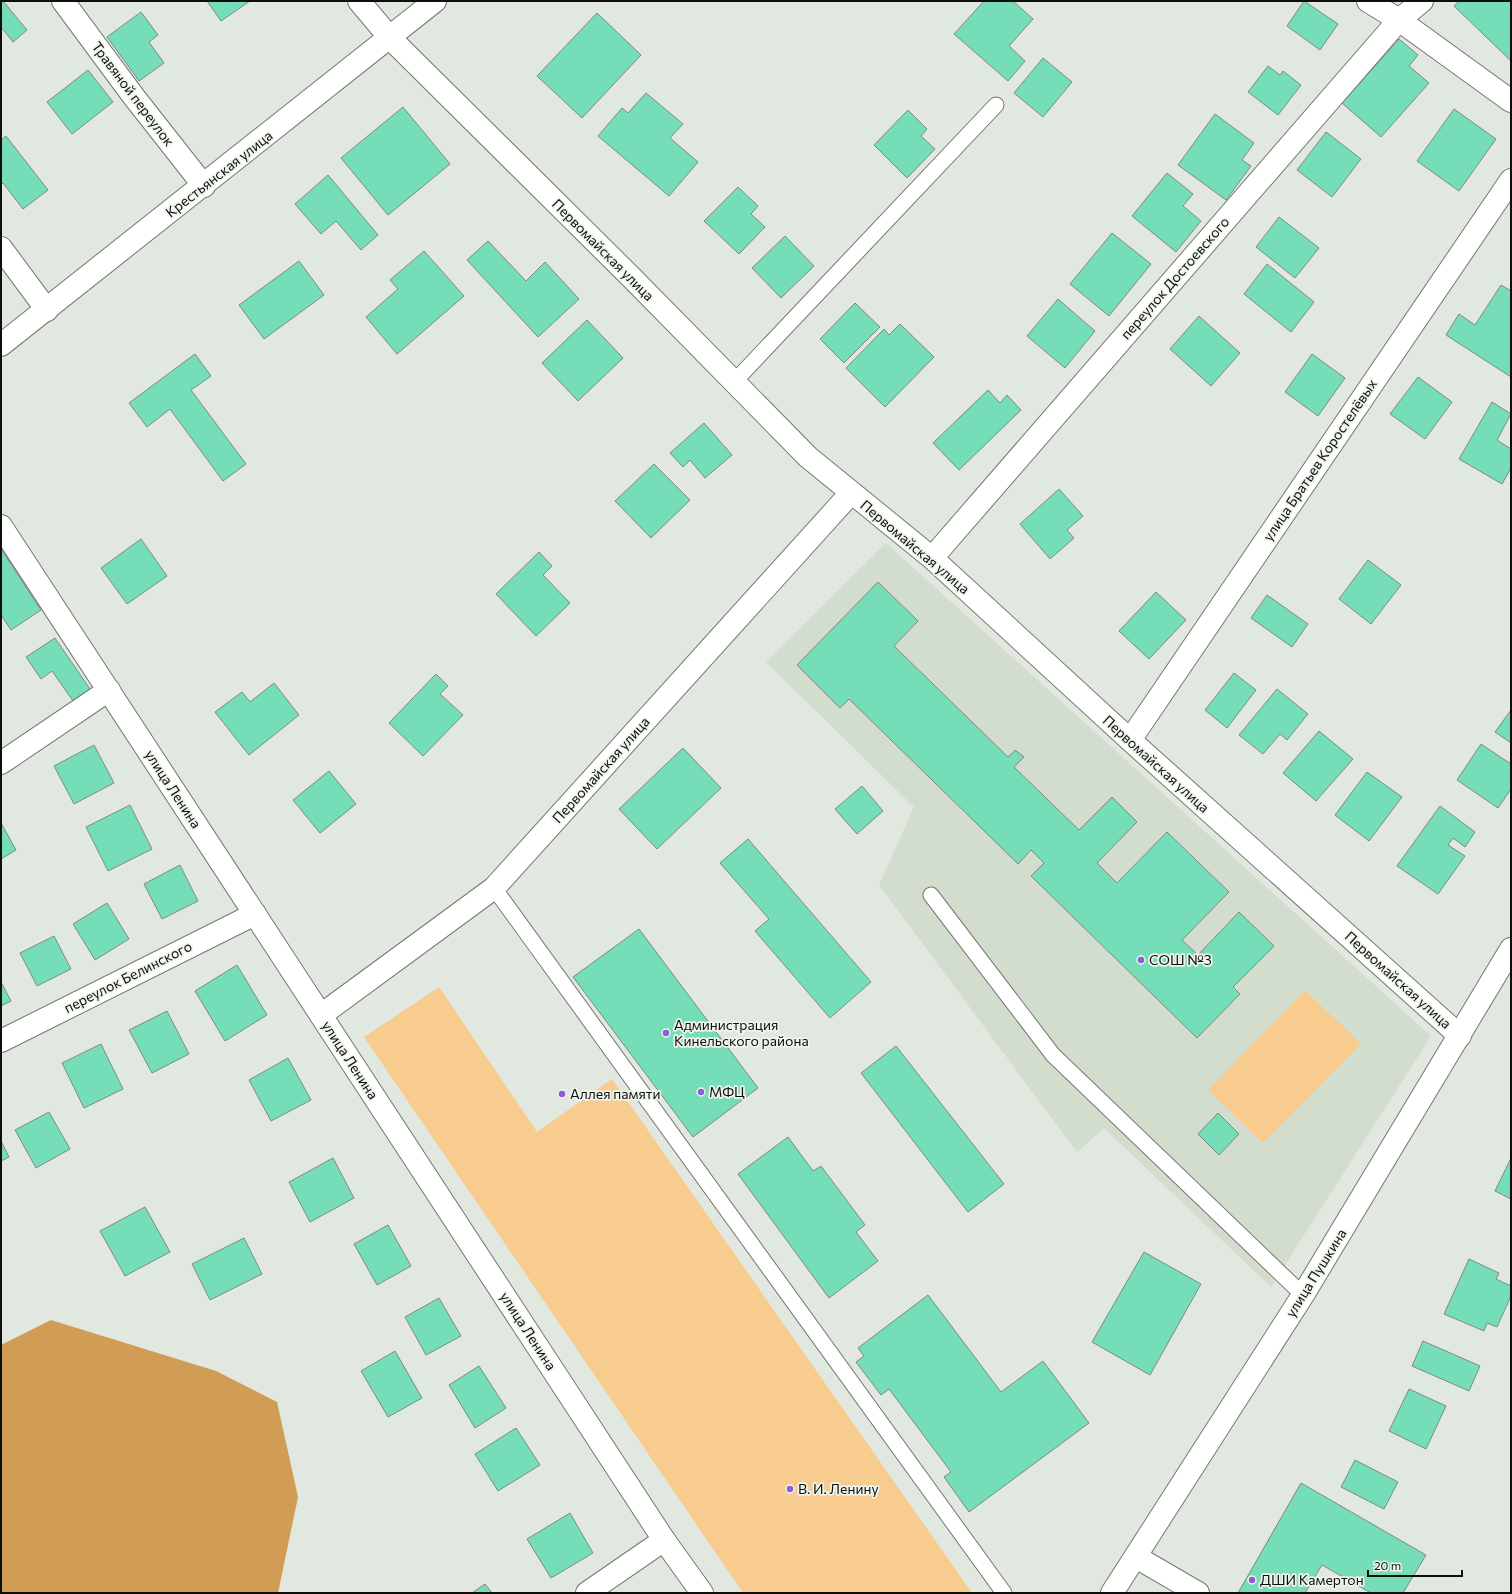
<svg xmlns="http://www.w3.org/2000/svg" width="1512" height="1594" viewBox="0 0 1512 1594" font-family="Commissioner,sans-serif">
	<style>
		.built { fill: #d2ddce }
		.green { fill: #f8cb8f }
		.forest { fill: #d19d54 }
		.building { fill: #76ddb9; stroke: #7f8985 }
		.lines { fill: none; stroke-linecap: round; stroke-linejoin: round }
		.lane-casing { stroke: #737870; stroke-width: 17 }
		.street-casing { stroke: #737870; stroke-width: 24 }
		.secondary-casing { stroke: #737870; stroke-width: 24 }
		.lane { stroke: #fff; stroke-width: 15 }
		.street { stroke: #fff; stroke-width: 22 }
		.secondary { stroke: #fff; stroke-width: 22 }
		.poi-dot { fill: #885fd9; stroke: #eff5ec; stroke-width: 1.5 }
		.labels { text-anchor: middle; stroke-width: 3.5; stroke-linejoin: round; paint-order: stroke }
		.street-label { font-size: 14px; fill: #0d0f0c; stroke: #eff5ec }
		.poi-label { font-size: 14px; fill: #0d0f0c; stroke: #eff5ec; text-anchor: start }
	</style>
	<rect width="100%" height="100%" fill="#e1e8df"/>
	<path class="built" d="M 886,543 L 1431,1036 L 1271,1287 L 1104,1128 L 1077,1152 L 879,885 L 914,807 L 766,662 Z"/>
	<path class="green" d="M 439,987 L 537,1132 L 612,1079 L 972,1593 L 743,1593 L 364,1037 Z
		M 1305,990 L 1361,1044 L 1263,1143 L 1208,1090 Z"/>
	<path class="forest" d="M 51,1320 L 216,1371 L 277,1402 L 298,1497 L 278,1593 L 1,1593 L 1,1345 Z"/>
	<path class="building" d="M 1,1 L 3,1 L 27,30 L 13,42 L 1,27 Z
		M 207,1 L 250,1 L 221,21 Z
		M 984,1 L 1013,1 L 1033,19 L 1009,46 L 1025,61 L 1008,81 L 954,34 Z
		M 1304,1 L 1338,24 L 1320,50 L 1287,26 Z
		M 1459,1 L 1511,1 L 1511,61 L 1454,6 Z
		M 141,12 L 158,35 L 149,42 L 164,63 L 139,81 L 107,37 Z
		M 597,13 L 641,55 L 582,118 L 537,76 Z
		M 1399,39 L 1418,55 L 1409,66 L 1429,83 L 1381,137 L 1342,103 Z
		M 1043,58 L 1072,82 L 1043,117 L 1014,93 Z
		M 1268,66 L 1280,75 L 1283,71 L 1301,85 L 1278,115 L 1248,92 Z
		M 88,70 L 113,102 L 72,134 L 47,102 Z
		M 646,93 L 683,124 L 670,138 L 698,162 L 669,196 L 598,136 L 622,108 L 628,113 Z
		M 403,107 L 450,164 L 388,215 L 341,158 Z
		M 1454,109 L 1496,139 L 1459,191 L 1417,161 Z
		M 908,110 L 927,129 L 921,136 L 935,149 L 907,178 L 874,145 Z
		M 1215,114 L 1254,143 L 1242,160 L 1251,166 L 1226,200 L 1178,165 Z
		M 1326,132 L 1361,159 L 1332,197 L 1297,170 Z
		M 6,136 L 48,190 L 23,209 L 3,183 L 1,185 L 1,140 Z
		M 1167,173 L 1193,194 L 1183,206 L 1201,221 L 1176,252 L 1132,216 Z
		M 328,175 L 378,235 L 361,250 L 336,221 L 321,234 L 295,204 Z
		M 738,187 L 758,206 L 751,214 L 765,227 L 739,254 L 704,221 Z
		M 1279,217 L 1319,248 L 1295,278 L 1256,247 Z
		M 1112,233 L 1151,264 L 1109,316 L 1070,284 Z
		M 785,236 L 814,266 L 781,298 L 752,268 Z
		M 488,241 L 526,281 L 545,262 L 579,299 L 538,337 L 467,260 Z
		M 424,251 L 464,296 L 397,354 L 366,317 L 398,289 L 390,280 Z
		M 299,261 L 324,295 L 264,339 L 239,305 Z
		M 1267,264 L 1314,302 L 1291,332 L 1244,294 Z
		M 1501,285 L 1511,291 L 1511,377 L 1446,335 L 1459,314 L 1475,325 Z
		M 1058,299 L 1095,331 L 1065,368 L 1027,336 Z
		M 855,303 L 880,327 L 844,363 L 820,339 Z
		M 1199,316 L 1240,353 L 1211,386 L 1170,349 Z
		M 587,320 L 623,358 L 578,401 L 542,363 Z
		M 900,324 L 934,357 L 885,407 L 846,368 L 884,329 L 889,335 Z
		M 195,354 L 211,376 L 191,390 L 246,464 L 223,481 L 170,409 L 147,427 L 129,403 Z
		M 1312,354 L 1345,378 L 1318,416 L 1285,392 Z
		M 1418,377 L 1452,402 L 1425,439 L 1390,414 Z
		M 988,390 L 1000,403 L 1007,395 L 1021,410 L 959,470 L 933,443 Z
		M 1492,402 L 1511,414 L 1497,440 L 1511,449 L 1511,468 L 1502,484 L 1459,459 Z
		M 704,423 L 732,455 L 705,478 L 690,460 L 683,467 L 670,453 Z
		M 654,464 L 690,500 L 651,538 L 615,501 Z
		M 1059,489 L 1083,516 L 1067,530 L 1074,538 L 1050,559 L 1020,524 Z
		M 141,539 L 167,576 L 127,604 L 101,568 Z
		M 1,549 L 41,610 L 11,630 L 1,615 Z
		M 539,552 L 552,566 L 543,575 L 570,603 L 536,636 L 496,594 Z
		M 1368,560 L 1401,585 L 1371,624 L 1339,599 Z
		M 878,582 L 918,621 L 894,646 L 1008,757 L 1015,750 L 1024,757 L 1014,767 L 1079,830 L 1112,797 L 1137,822 L 1097,863 L 1117,883 L 1167,832 L 1229,892 L 1182,940 L 1198,955 L 1239,912 L 1274,946 L 1233,987 L 1240,994 L 1197,1038 L 1031,876 L 1044,863 L 1031,850 L 1018,864 L 849,699 L 840,708 L 797,665 Z
		M 1156,592 L 1186,620 L 1149,659 L 1119,631 Z
		M 1267,595 L 1308,624 L 1292,647 L 1251,618 Z
		M 55,638 L 90,689 L 73,701 L 52,671 L 41,679 L 26,657 Z
		M 1234,673 L 1256,690 L 1227,728 L 1205,710 Z
		M 436,674 L 448,686 L 440,694 L 463,715 L 423,756 L 389,723 Z
		M 274,683 L 299,715 L 249,755 L 215,712 L 242,692 L 250,702 Z
		M 1277,689 L 1308,714 L 1287,740 L 1280,734 L 1263,754 L 1239,735 Z
		M 1511,710 L 1511,743 L 1495,732 Z
		M 1319,731 L 1353,759 L 1316,801 L 1283,773 Z
		M 1481,744 L 1511,764 L 1511,789 L 1498,808 L 1457,780 Z
		M 94,745 L 114,783 L 74,804 L 54,766 Z
		M 683,748 L 721,788 L 657,849 L 619,809 Z
		M 329,771 L 356,804 L 320,833 L 293,800 Z
		M 1367,772 L 1402,797 L 1369,841 L 1335,815 Z
		M 862,786 L 883,811 L 857,834 L 835,809 Z
		M 130,805 L 152,849 L 108,871 L 86,827 Z
		M 1440,806 L 1475,832 L 1465,847 L 1453,838 L 1448,845 L 1465,856 L 1438,894 L 1397,866 Z
		M 1,823 L 16,850 L 1,859 Z
		M 748,839 L 871,982 L 830,1018 L 755,931 L 769,919 L 720,863 Z
		M 180,865 L 198,901 L 162,919 L 144,884 Z
		M 107,903 L 129,939 L 95,960 L 73,924 Z
		M 639,929 L 758,1088 L 693,1137 L 573,977 Z
		M 54,936 L 71,969 L 37,986 L 20,953 Z
		M 237,965 L 267,1015 L 225,1041 L 195,991 Z
		M 1,982 L 11,1001 L 1,1006 Z
		M 167,1011 L 189,1054 L 152,1073 L 129,1030 Z
		M 101,1044 L 123,1089 L 84,1108 L 62,1063 Z
		M 896,1046 L 1004,1184 L 968,1212 L 861,1073 Z
		M 288,1058 L 311,1100 L 271,1121 L 249,1080 Z
		M 49,1112 L 70,1149 L 36,1168 L 15,1130 Z
		M 1218,1113 L 1239,1134 L 1219,1155 L 1198,1134 Z
		M 788,1137 L 813,1171 L 821,1166 L 865,1225 L 856,1232 L 878,1261 L 829,1298 L 738,1174 Z
		M 1,1141 L 9,1157 L 1,1161 Z
		M 333,1158 L 354,1198 L 310,1222 L 289,1182 Z
		M 1511,1158 L 1511,1199 L 1495,1191 Z
		M 145,1207 L 170,1252 L 125,1276 L 100,1231 Z
		M 388,1225 L 411,1266 L 377,1285 L 354,1244 Z
		M 244,1238 L 262,1274 L 210,1300 L 192,1264 Z
		M 1144,1252 L 1201,1284 L 1150,1375 L 1092,1342 Z
		M 1469,1259 L 1499,1273 L 1496,1279 L 1511,1286 L 1511,1296 L 1497,1327 L 1487,1323 L 1484,1331 L 1444,1314 Z
		M 928,1295 L 1001,1392 L 1043,1361 L 1089,1423 L 969,1512 L 944,1477 L 951,1472 L 889,1389 L 881,1395 L 856,1362 L 864,1356 L 858,1348 Z
		M 439,1298 L 461,1336 L 426,1355 L 405,1317 Z
		M 1423,1341 L 1480,1366 L 1469,1391 L 1412,1366 Z
		M 395,1351 L 422,1398 L 388,1417 L 361,1371 Z
		M 479,1366 L 506,1408 L 475,1428 L 449,1385 Z
		M 1409,1389 L 1446,1406 L 1426,1449 L 1389,1431 Z
		M 516,1428 L 540,1465 L 498,1491 L 475,1454 Z
		M 1355,1460 L 1398,1482 L 1384,1509 L 1341,1487 Z
		M 1301,1483 L 1426,1555 L 1403,1593 L 1371,1593 L 1322,1565 L 1305,1593 L 1238,1593 Z
		M 570,1513 L 593,1553 L 551,1578 L 527,1539 Z
		M 485,1584 L 492,1593 L 472,1593 Z"/>
	<g class="lines">
		<defs>
			<path id="lane" d="M 734,382 L 996,105
				M 494,888 L 1004,1593
				M 931,895 L 1053,1055 L 1303,1295"/>
			<path id="street" d="M 63,1 L 134,97 L 204,186
				M 359,1 L 390,38 L 632,278 L 808,457 L 932,558 L 1130,740 L 1460,1036
				M 1368,1 L 1399,20 L 1511,101
				M 1,248 L 47,310
				M 932,558 L 1399,20 L 1422,1
				M 1130,740 L 1511,180
				M 1,763 L 109,690
				M 321,1015 L 494,888 L 851,493
				M 1,1041 L 255,914
				M 1136,1557 L 1198,1593
				M 587,1593 L 664,1540"/>
			<path id="secondary" d="M 1,345 L 435,1
				M 1,526 L 664,1540 L 702,1593
				M 1112,1593 L 1303,1295 L 1511,949"/>
		</defs>
		<use href="#lane" class="lane-casing"/>
		<use href="#street" class="street-casing"/>
		<use href="#secondary" class="secondary-casing"/>
		<use href="#lane" class="lane"/>
		<use href="#street" class="street"/>
		<use href="#secondary" class="secondary"/>
	</g>
	<g class="poi-dot">
		<circle cx="1141" cy="960" r="4"/>
		<circle cx="666" cy="1033" r="4"/>
		<circle cx="701" cy="1092" r="4"/>
		<circle cx="562" cy="1094" r="4"/>
		<circle cx="790" cy="1489" r="4"/>
		<circle cx="1252" cy="1580" r="4"/>
	</g>
	<g class="labels">
		<g class="street-label">
			<text transform="translate(133 94) rotate(53)" y="5">Травяной переулок</text>
			<text transform="translate(219 174) rotate(-38)" y="5">Крестьянская улица</text>
			<text transform="translate(603 250) rotate(45)" y="5">Первомайская улица</text>
			<text transform="translate(1175 278) rotate(-49)" y="5">переулок Достоевского</text>
			<text transform="translate(1320 460) rotate(-56)" y="5">улица Братьев Коростелёвых</text>
			<text transform="translate(915 547) rotate(40)" y="5">Первомайская улица</text>
			<text transform="translate(1156 764) rotate(42)" y="5">Первомайская улица</text>
			<text transform="translate(601 770) rotate(-48)" y="5">Первомайская улица</text>
			<text transform="translate(173 789) rotate(57)" y="5">улица Ленина</text>
			<text transform="translate(128 977) rotate(-27)" y="5">переулок Белинского</text>
			<text transform="translate(1398 980) rotate(42)" y="5">Первомайская улица</text>
			<text transform="translate(350 1060) rotate(57)" y="5">улица Ленина</text>
			<text transform="translate(1316 1273) rotate(-58)" y="5">улица Пушкина</text>
			<text transform="translate(528 1331) rotate(57)" y="5">улица Ленина</text>
		</g>
		<g class="poi-label">
			<text x="1149" y="965">СОШ №3</text>
			<text x="674" y="1030">Администрация<tspan x="674" dy="16">Кинельского района</tspan></text>
			<text x="709" y="1097">МФЦ</text>
			<text x="570" y="1099">Аллея памяти</text>
			<text x="798" y="1494">В. И. Ленину</text>
			<text x="1260" y="1585">ДШИ Камертон</text>
		</g>
	</g>
	<rect width="1512" height="1594" fill="none" stroke="#0d0f0c" stroke-width="4"/>
	<path d="M1368 1570v6h94v-6" fill="none" stroke="#0d0f0c" stroke-width="2"/>
	<text x="1374" y="1570" font-size="12" fill="#0d0f0c" stroke="#eff5ec" stroke-width="3" paint-order="stroke">20 m</text>
</svg>
